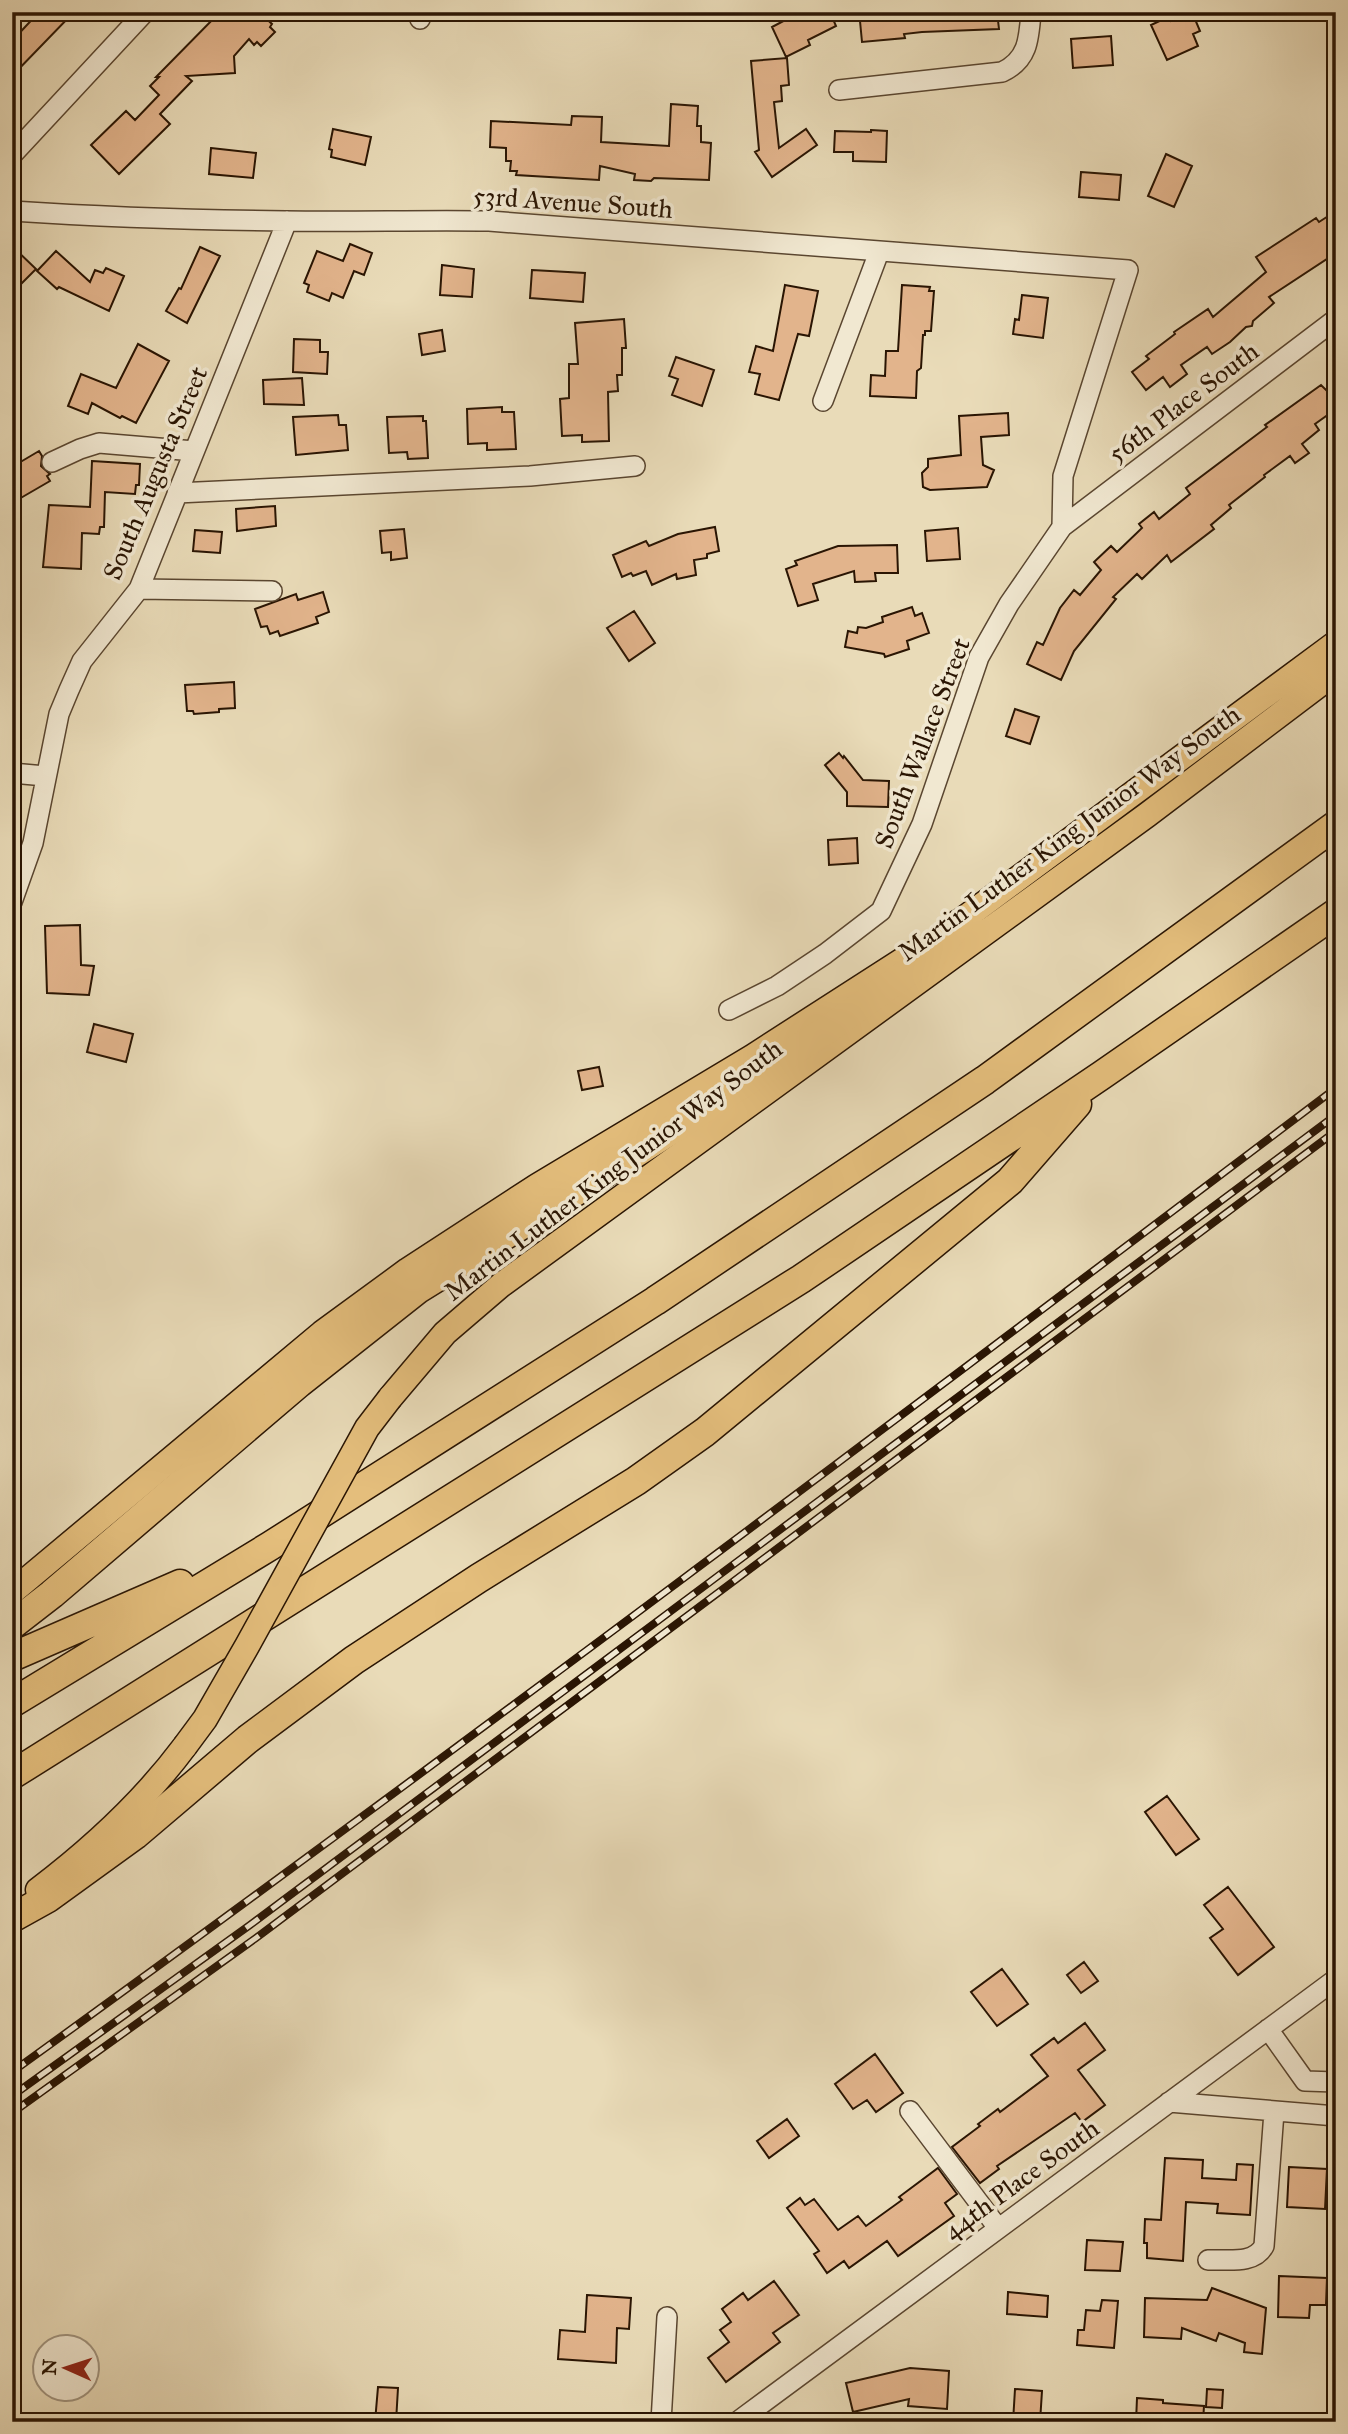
<svg xmlns="http://www.w3.org/2000/svg" width="1348" height="2434" viewBox="0 0 1348 2434" font-family="'IM FELL Great Primer',serif">
	<style>
		.building { fill: #e2b48c; stroke: #2a1503; stroke-width: 2 }
		.lines { fill: none; stroke-linecap: round; stroke-linejoin: round }
		.minor-casing { stroke: #5a4630; stroke-width: 22 }
		.major-casing { stroke: #2a1503; stroke-width: 27 }
		.highway-casing { stroke: #2a1503; stroke-width: 31 }
		.minor { stroke: #f1e8d1; stroke-width: 19 }
		.major { stroke: #e4be7c; stroke-width: 24 }
		.highway { stroke: #e4be7c; stroke-width: 28 }
		.rail-casing { stroke: #2a1503; stroke-width: 8 }
		.rail { stroke: #f1e8d1; stroke-width: 5; stroke-dasharray: 16; stroke-linecap: butt }
		.major-bridge-casing { stroke: #2a1503; stroke-width: 27; stroke-linecap: butt }
		.major-bridge { stroke: #e4be7c; stroke-width: 24 }
		.labels { text-anchor: middle; stroke-width: 7; stroke-linejoin: round; paint-order: stroke }
		.street-label { font-size: 26px; fill: #2a1503; stroke: #f1e8d1 }
	</style>
	<rect width="100%" height="100%" fill="#e9dbb8"/>
	<filter id="stains"><feTurbulence type="fractalNoise" baseFrequency=".00286" numOctaves="4"/><feColorMatrix values="0 0 0 0 .2 0 0 0 0 .09 0 0 0 0 .02 0 0 0 .5 -.17"/></filter>
	<radialGradient id="worn" r=".72"><stop offset=".6" stop-color="#630" stop-opacity="0"/><stop offset="1" stop-color="#630" stop-opacity=".3"/></radialGradient>
	<path class="building" d="M 39,12 L 74,12 L 12,76 L 12,41 Z
		M 220,12 L 259,12 L 272,24 L 270,27 L 275,32 L 261,46 L 257,42 L 254,45 L 249,39 L 234,56 L 235,73 L 186,76 L 192,81 L 160,114 L 170,124 L 119,174 L 91,145 L 126,111 L 135,120 L 159,95 L 150,86 L 159,77 L 156,77 Z
		M 791,12 L 830,12 L 836,26 L 808,40 L 810,45 L 786,57 L 772,27 L 793,16 Z
		M 876,12 L 997,12 L 999,29 L 922,32 L 904,34 L 905,38 L 862,42 L 860,21 L 877,19 Z
		M 1189,12 L 1192,12 L 1200,31 L 1193,34 L 1198,46 L 1167,60 L 1151,25 L 1168,17 L 1171,21 Z
		M 1111,36 L 1113,65 L 1073,68 L 1071,39 Z
		M 787,58 L 789,85 L 781,86 L 782,101 L 774,102 L 779,148 L 806,129 L 817,145 L 772,177 L 755,152 L 759,150 L 751,61 Z
		M 671,104 L 698,106 L 697,126 L 701,126 L 701,142 L 711,143 L 709,180 L 654,178 L 651,181 L 634,180 L 635,174 L 600,166 L 599,180 L 516,175 L 517,171 L 510,171 L 511,161 L 506,161 L 506,148 L 490,147 L 491,121 L 571,125 L 572,116 L 602,117 L 601,142 L 669,146 Z
		M 333,129 L 371,137 L 365,165 L 331,157 L 332,150 L 329,149 Z
		M 871,130 L 887,131 L 886,162 L 853,161 L 853,152 L 834,152 L 835,131 L 871,132 Z
		M 211,148 L 256,153 L 253,178 L 209,174 Z
		M 1166,154 L 1192,166 L 1174,207 L 1148,196 Z
		M 1081,172 L 1121,175 L 1119,200 L 1079,197 Z
		M 1336,211 L 1336,253 L 1269,297 L 1274,303 L 1253,321 L 1252,326 L 1246,327 L 1230,342 L 1212,354 L 1207,347 L 1181,365 L 1187,374 L 1170,387 L 1163,377 L 1146,390 L 1132,372 L 1149,359 L 1146,356 L 1175,334 L 1174,332 L 1208,309 L 1213,317 L 1266,272 L 1256,257 L 1316,218 L 1319,222 Z
		M 350,244 L 372,253 L 364,275 L 354,271 L 343,298 L 332,293 L 329,301 L 307,292 L 309,285 L 304,283 L 317,251 L 343,261 Z
		M 12,246 L 36,269 L 12,293 Z
		M 200,247 L 220,256 L 187,323 L 166,311 L 179,288 L 181,289 Z
		M 56,251 L 90,282 L 95,270 L 103,273 L 106,268 L 124,276 L 109,311 L 59,287 L 57,289 L 37,271 Z
		M 442,265 L 474,269 L 472,297 L 440,295 Z
		M 532,270 L 585,273 L 583,302 L 530,298 Z
		M 785,285 L 818,291 L 809,336 L 798,334 L 779,400 L 755,394 L 760,374 L 749,372 L 756,346 L 773,351 Z
		M 902,285 L 930,287 L 929,291 L 934,291 L 931,331 L 925,331 L 925,335 L 923,335 L 921,368 L 917,371 L 916,398 L 870,396 L 871,375 L 885,376 L 886,351 L 898,351 Z
		M 1022,295 L 1048,298 L 1043,338 L 1013,334 L 1015,319 L 1019,320 Z
		M 624,319 L 626,348 L 622,348 L 622,375 L 617,375 L 618,391 L 608,392 L 609,441 L 582,442 L 582,435 L 562,436 L 560,399 L 569,398 L 569,364 L 578,364 L 575,323 Z
		M 442,330 L 445,351 L 422,355 L 419,334 Z
		M 294,339 L 320,340 L 320,352 L 328,352 L 327,374 L 293,372 Z
		M 138,344 L 169,361 L 136,423 L 122,416 L 120,418 L 92,403 L 88,414 L 68,406 L 81,374 L 116,388 Z
		M 676,357 L 714,370 L 702,406 L 672,395 L 678,379 L 669,376 Z
		M 302,378 L 304,405 L 264,404 L 263,380 Z
		M 1336,382 L 1336,409 L 1315,424 L 1319,430 L 1302,444 L 1309,453 L 1295,463 L 1290,456 L 1264,475 L 1265,477 L 1229,505 L 1231,508 L 1211,525 L 1214,529 L 1171,562 L 1167,555 L 1142,579 L 1137,574 L 1113,597 L 1116,599 L 1074,651 L 1061,680 L 1027,664 L 1037,642 L 1043,645 L 1060,608 L 1074,590 L 1080,595 L 1101,570 L 1094,562 L 1111,546 L 1117,552 L 1142,528 L 1139,524 L 1154,512 L 1159,519 L 1190,494 L 1186,488 L 1267,427 L 1265,425 L 1321,385 L 1326,390 Z
		M 502,407 L 502,412 L 514,412 L 516,449 L 487,450 L 487,443 L 468,444 L 467,409 Z
		M 1008,413 L 1009,435 L 981,437 L 983,465 L 994,470 L 987,487 L 930,490 L 923,487 L 922,473 L 928,467 L 928,459 L 961,455 L 959,416 Z
		M 338,415 L 339,425 L 346,425 L 348,450 L 296,455 L 293,417 Z
		M 423,416 L 423,421 L 426,421 L 428,458 L 408,459 L 407,452 L 389,453 L 387,417 Z
		M 39,451 L 42,456 L 41,466 L 50,474 L 47,476 L 50,481 L 19,499 L 12,487 L 12,467 Z
		M 92,461 L 140,464 L 139,485 L 136,485 L 135,494 L 105,492 L 104,527 L 100,527 L 99,534 L 82,533 L 81,569 L 43,567 L 49,505 L 90,507 Z
		M 275,506 L 276,526 L 237,531 L 236,509 Z
		M 715,527 L 719,551 L 707,554 L 707,558 L 694,560 L 696,575 L 677,579 L 676,574 L 652,585 L 646,571 L 633,576 L 631,573 L 622,577 L 613,555 L 646,541 L 649,546 L 678,534 Z
		M 958,528 L 960,559 L 927,561 L 925,531 Z
		M 404,529 L 407,558 L 391,560 L 391,552 L 382,553 L 380,531 Z
		M 195,530 L 222,532 L 220,553 L 193,551 Z
		M 897,545 L 898,573 L 875,573 L 876,581 L 855,582 L 854,571 L 813,584 L 818,600 L 798,606 L 786,569 L 797,565 L 795,561 L 838,546 Z
		M 323,592 L 329,612 L 316,617 L 318,623 L 280,636 L 278,631 L 270,634 L 267,626 L 261,627 L 255,609 L 296,594 L 298,600 Z
		M 912,607 L 915,616 L 922,613 L 929,633 L 907,641 L 909,649 L 885,657 L 884,654 L 845,647 L 848,631 L 857,633 L 858,627 L 866,628 L 883,622 L 882,617 Z
		M 634,611 L 655,643 L 629,661 L 607,628 Z
		M 234,682 L 235,708 L 219,709 L 219,712 L 194,714 L 193,711 L 187,711 L 185,685 Z
		M 1015,709 L 1039,717 L 1030,744 L 1006,736 Z
		M 839,753 L 843,758 L 844,756 L 863,780 L 889,781 L 888,807 L 847,806 L 847,792 L 825,765 Z
		M 857,838 L 858,863 L 829,865 L 828,840 Z
		M 80,925 L 81,965 L 94,966 L 89,995 L 47,993 L 45,926 Z
		M 94,1024 L 133,1034 L 126,1062 L 87,1052 Z
		M 599,1067 L 603,1086 L 582,1090 L 578,1071 Z
		M 1167,1796 L 1199,1839 L 1176,1855 L 1145,1812 Z
		M 1228,1887 L 1274,1947 L 1238,1975 L 1210,1938 L 1223,1929 L 1204,1905 Z
		M 1084,1962 L 1098,1981 L 1081,1993 L 1067,1975 Z
		M 1002,1969 L 1028,2004 L 997,2026 L 971,1992 Z
		M 1085,2023 L 1105,2050 L 1078,2070 L 1105,2105 L 1082,2122 L 1075,2113 L 997,2166 L 999,2169 L 980,2183 L 952,2147 L 980,2126 L 978,2124 L 998,2109 L 1000,2112 L 1048,2076 L 1031,2055 L 1054,2038 L 1058,2043 Z
		M 875,2054 L 903,2093 L 876,2112 L 867,2100 L 853,2109 L 835,2084 Z
		M 787,2119 L 799,2136 L 769,2158 L 757,2141 Z
		M 1165,2158 L 1203,2160 L 1202,2178 L 1236,2180 L 1237,2164 L 1253,2165 L 1250,2215 L 1217,2213 L 1218,2204 L 1186,2202 L 1183,2261 L 1147,2258 L 1147,2243 L 1144,2243 L 1145,2219 L 1161,2220 Z
		M 1289,2167 L 1327,2169 L 1325,2209 L 1287,2207 Z
		M 938,2168 L 957,2194 L 945,2203 L 954,2216 L 898,2256 L 887,2241 L 849,2268 L 844,2261 L 827,2273 L 814,2254 L 819,2251 L 787,2208 L 800,2198 L 805,2205 L 814,2199 L 838,2230 L 858,2216 L 866,2226 L 902,2200 L 899,2197 Z
		M 1087,2240 L 1123,2242 L 1120,2271 L 1085,2270 Z
		M 1279,2276 L 1327,2278 L 1326,2305 L 1310,2305 L 1309,2318 L 1278,2317 Z
		M 774,2281 L 799,2315 L 773,2333 L 780,2342 L 726,2382 L 708,2358 L 729,2342 L 720,2330 L 731,2322 L 722,2309 L 743,2293 L 748,2300 Z
		M 1212,2288 L 1266,2308 L 1262,2354 L 1244,2352 L 1245,2343 L 1219,2333 L 1216,2341 L 1182,2328 L 1181,2339 L 1144,2337 L 1145,2298 L 1207,2300 Z
		M 1008,2292 L 1048,2296 L 1047,2317 L 1007,2314 Z
		M 587,2295 L 631,2298 L 629,2329 L 617,2328 L 616,2363 L 558,2359 L 560,2330 L 585,2332 Z
		M 1102,2300 L 1118,2301 L 1114,2348 L 1077,2345 L 1078,2330 L 1084,2330 L 1086,2310 L 1100,2311 Z
		M 910,2368 L 949,2371 L 947,2409 L 908,2406 L 909,2399 L 853,2412 L 846,2383 Z
		M 378,2387 L 398,2388 L 396,2422 L 375,2422 Z
		M 1015,2389 L 1042,2391 L 1040,2422 L 1013,2422 Z
		M 1207,2389 L 1223,2390 L 1222,2408 L 1206,2407 Z
		M 1137,2398 L 1163,2400 L 1163,2403 L 1204,2406 L 1203,2422 L 1136,2422 Z"/>
	<g class="lines">
		<defs>
			<path id="minor" d="M 420,19 L 420,12
				M 839,90 L 1002,72 C 1028,60 1029,39 1031,12
				M 12,155 L 145,12
				M 12,211 C 103,217 194,220 286,221 C 354,222 421,220 489,221 L 1128,270 L 1063,476 L 1062,527 L 1009,604 L 979,657 L 922,824 L 881,911 L 825,954 L 777,986 L 729,1010
				M 823,401 L 879,252
				M 52,462 L 80,449 L 99,443 L 194,451
				M 177,493 L 530,476 L 635,466
				M 1062,527 L 1336,319
				M 139,589 L 272,591
				M 12,773 L 45,776
				M 12,902 L 33,843 L 59,714 L 69,690 L 82,661 L 139,589 L 287,221
				M 1268,2029 L 1305,2081 L 1336,2082
				M 1169,2102 L 1336,2116
				M 910,2111 L 998,2228
				M 1208,2260 C 1227,2259 1254,2265 1264,2246 L 1274,2112
				M 661,2422 L 667,2317
				M 737,2422 L 1336,1979"/>
			<path id="major" d="M 943,934 L 1336,643
				M 390,1398 L 445,1333 L 501,1285 L 1147,815 L 1336,672
				M 12,1592 L 322,1333 L 408,1270 L 537,1186 L 752,1057 L 912,954
				M 38,1890 C 92,1849 144,1801 185,1746"/>
			<path id="highway" d="M 12,1625 L 52,1594 L 299,1383 L 418,1289 L 578,1190 L 825,1031 L 934,954 L 959,924
				M 12,1657 L 180,1584
				M 12,1703 L 270,1546 L 655,1301 L 985,1080 L 1336,825
				M 12,1775 L 801,1279 L 1102,1075 L 1336,913
				M 12,1918 L 48,1898 L 135,1835 L 248,1739 L 354,1660 L 479,1578 L 636,1481 L 705,1432 L 1010,1181 L 1077,1104"/>
		</defs>
		<use href="#minor" class="minor-casing"/>
		<use href="#major" class="major-casing"/>
		<use href="#highway" class="highway-casing"/>
		<use href="#minor" class="minor"/>
		<use href="#major" class="major"/>
		<use href="#highway" class="highway"/>
		<defs>
			<path id="rail" d="M 12,2072 C 458,1750 897,1419 1336,1088
				M 12,2096 L 250,1925 L 1336,1115
				M 12,2113 L 256,1938 L 1336,1131"/>
		</defs>
		<use href="#rail" class="rail-casing"/>
		<use href="#rail" class="rail"/>
		<defs>
			<path id="major-bridge" d="M 185,1746 L 205,1719 L 247,1646 L 367,1428 L 390,1398"/>
		</defs>
		<use href="#major-bridge" class="major-bridge-casing"/>
		<use href="#major-bridge" class="major-bridge"/>
	</g>
	<g class="labels">
		<g class="street-label">
			<text transform="translate(573 202) rotate(4)" y="9">53rd Avenue South</text>
			<text transform="translate(1183 402) rotate(-37)" y="9">56th Place South</text>
			<text transform="translate(155 473) rotate(-67)" y="9">South Augusta Street</text>
			<text transform="translate(922 743) rotate(-69)" y="9">South Wallace Street</text>
			<text transform="translate(1069 833) rotate(-36)" y="9">Martin Luther King Junior Way South</text>
			<text transform="translate(613 1170) rotate(-37)" y="9">Martin Luther King Junior Way South</text>
			<text transform="translate(1021 2179) rotate(-36)" y="9">44th Place South</text>
		</g>
	</g>
	<rect width="1348" height="2434" fill="none" stroke="#e9dbb8" stroke-width="42"/>
	<rect x="14" y="14" width="1320" height="2406" fill="none" stroke="#2a1503" stroke-width="3.5"/>
	<rect x="21" y="21" width="1306" height="2392" fill="none" stroke="#2a1503" stroke-width="2"/>
	<g transform="translate(66 2368) rotate(273)"><circle r="33" fill="#f1e8d1" stroke="#a1947f" stroke-width="2"/>
	<path d="M0-5L12 26L0 18L-12 26Z" fill="#8f2418"/>
	<text y="-10" font-size="19" font-weight="bold" text-anchor="middle" fill="#2a1503">N</text>
	</g>
	<rect width="100%" height="100%" filter="url(#stains)"/>
	<rect width="100%" height="100%" fill="url(#worn)"/>
</svg>
